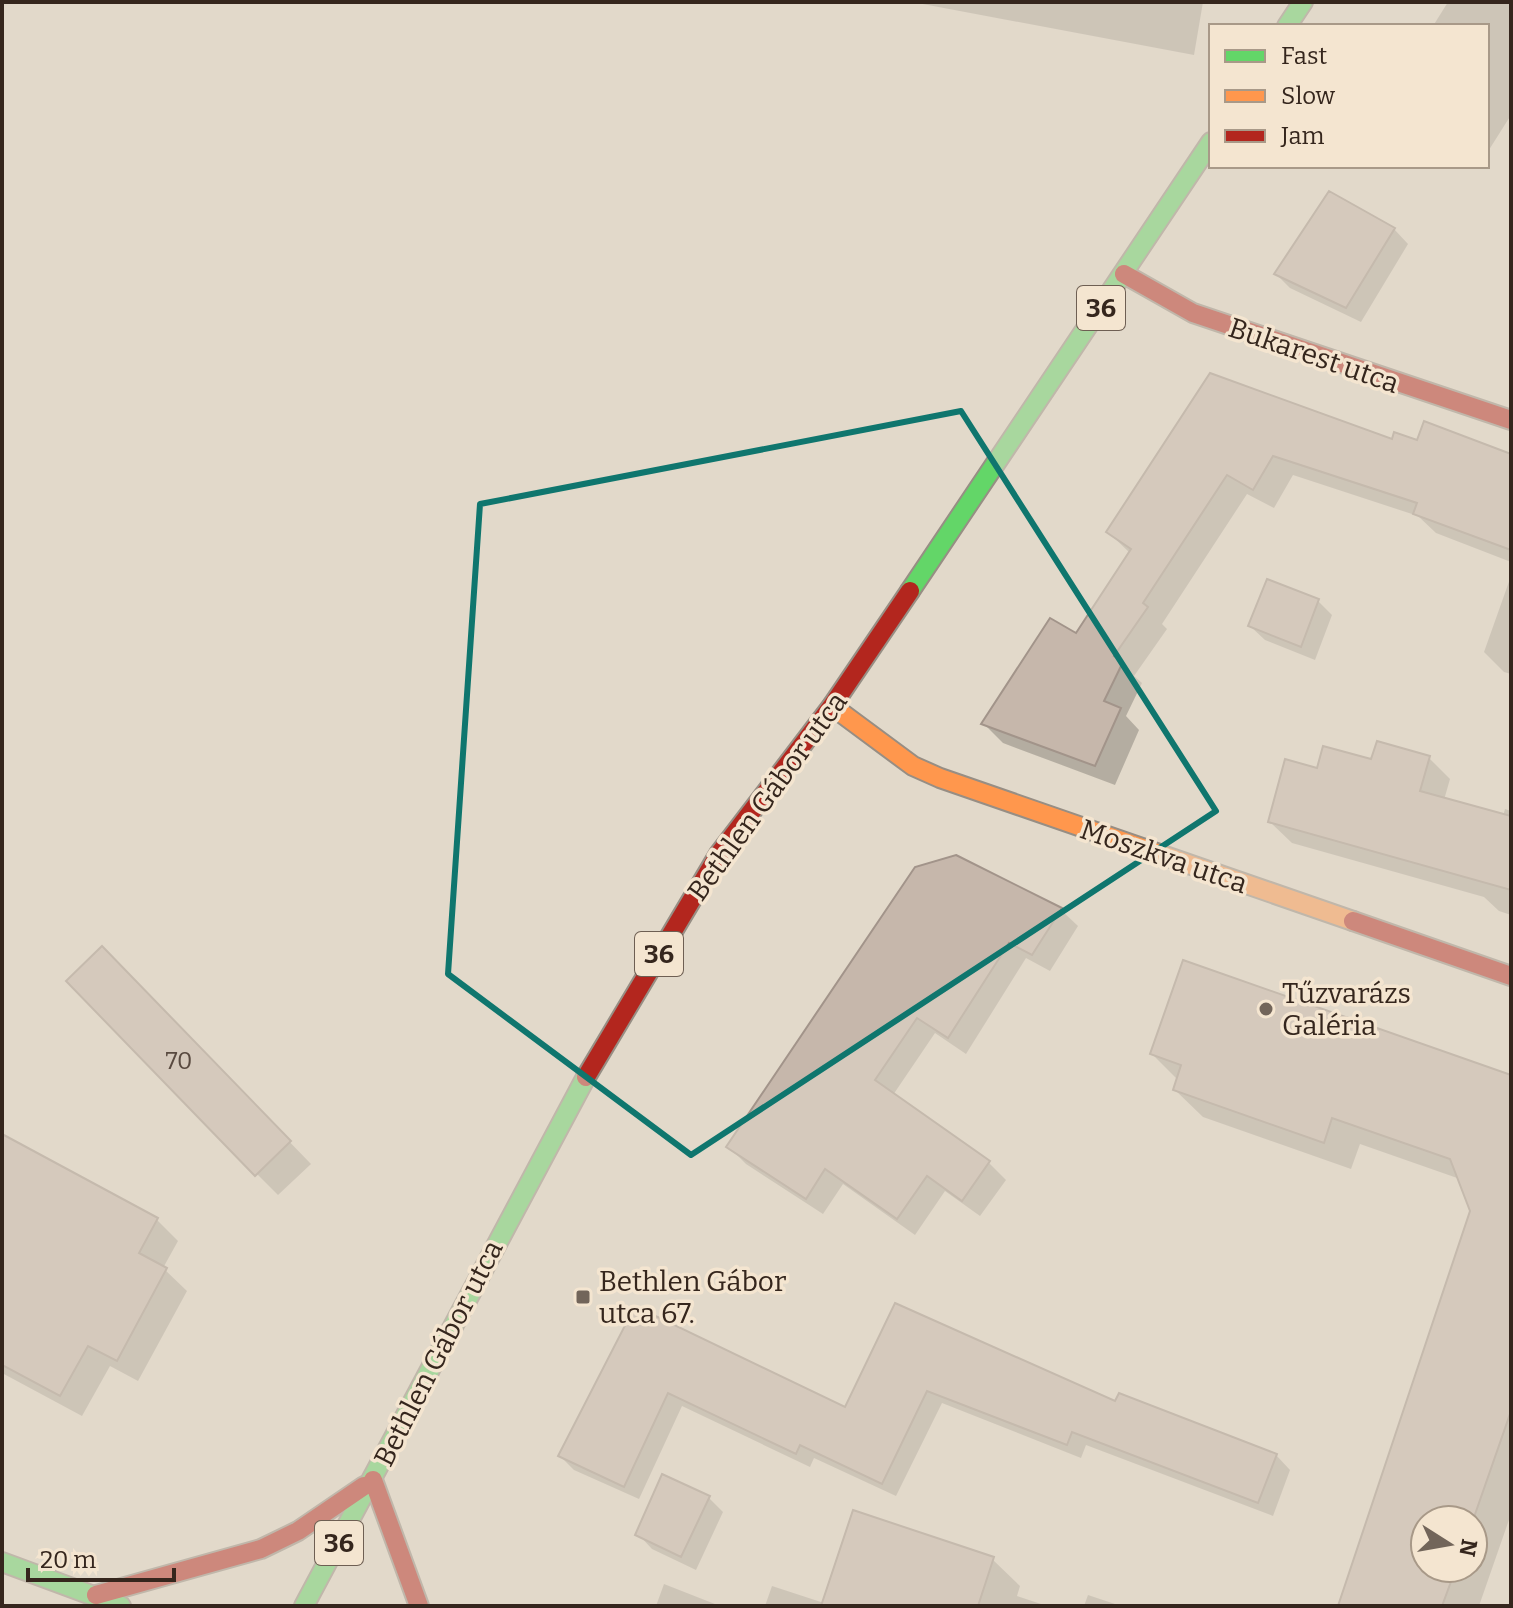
<svg xmlns="http://www.w3.org/2000/svg" width="1513" height="1608" viewBox="0 0 1513 1608" font-family="Bitter,serif">
	<style>
		.shadow { fill: #0003; fill-rule: evenodd }
		.building { fill: #c6b7ab; stroke: #a2948a; stroke-width: 2 }
		.lines { fill: none; stroke-linecap: round; stroke-linejoin: round }
		.fast-casing { stroke: #978e84; stroke-width: 22 }
		.slow-casing { stroke: #978e84; stroke-width: 22 }
		.jam-casing { stroke: #978e84; stroke-width: 22 }
		.fast { stroke: #63d668; stroke-width: 18 }
		.slow { stroke: #ff974d; stroke-width: 18 }
		.jam { stroke: #b3261e; stroke-width: 18 }
		.marked { fill: none; stroke: #0f766e; stroke-width: 6; stroke-linejoin: round }
		.poi-dot { fill: #72655a; stroke: #f4e5d0; stroke-width: 3 }
		.labels { text-anchor: middle; stroke-width: 7; stroke-linejoin: round; paint-order: stroke }
		.number-label { font-size: 24px; fill: #594a40 }
		.shield { fill: #f4e5d0; stroke: #6e5f53; stroke-width: 2 }
		.shield-label { font-size: 26px; font-weight: bold; fill: #35261d }
		.street-label { font-size: 28px; fill: #35261d; stroke: #f4e5d0 }
		.poi-label { font-size: 28px; fill: #35261d; stroke: #f4e5d0; text-anchor: start }
	</style>
	<rect width="100%" height="100%" fill="#e2d9ca"/>
	<path class="shadow" d="M 912,2 L 1203,2 L 1194,55 Z
		M 1448,2 L 1511,2 L 1511,115 L 1487,153 L 1487,26 L 1433,26 Z
		M 1394,229 L 1408,244 L 1361,322 L 1290,288 L 1276,274 Z
		M 1211,376 L 1393,441 L 1511,456 L 1511,562 L 1436,533 L 1418,516 L 1293,475 L 1274,508 L 1247,494 L 1162,624 L 1167,629 L 1134,676 L 1142,683 L 1126,716 L 1139,730 L 1115,785 L 1003,743 L 983,723 L 1076,636 L 1130,553 L 1108,532 Z
		M 1511,576 L 1511,674 L 1504,672 L 1484,652 Z
		M 1318,601 L 1332,615 L 1315,660 L 1265,640 L 1250,626 Z
		M 1429,758 L 1450,779 L 1444,800 L 1503,816 L 1505,809 L 1511,811 L 1511,915 L 1499,911 L 1484,897 L 1292,843 L 1270,822 L 1318,770 L 1373,762 Z
		M 916,869 L 1061,910 L 1078,926 L 1050,971 L 1026,958 L 966,1054 L 935,1033 L 893,1095 L 989,1163 L 1006,1180 L 980,1216 L 945,1191 L 915,1235 L 843,1184 L 823,1214 L 746,1164 L 729,1147 Z
		M 123,970 L 311,1164 L 278,1195 L 257,1174 Z
		M 1152,1054 L 1511,1077 L 1511,1514 L 1479,1606 L 1340,1606 L 1472,1211 L 1460,1179 L 1360,1144 L 1351,1169 L 1203,1117 L 1175,1090 L 1178,1080 ZM 1425,1520 L 1473,1520 L 1473,1568 L 1425,1568 Z
		M 2,1136 L 156,1219 L 178,1241 L 163,1268 L 187,1291 L 138,1381 L 110,1366 L 82,1416 L 2,1373 Z
		M 896,1306 L 1116,1404 L 1276,1455 L 1290,1470 L 1273,1516 L 1086,1445 L 1081,1458 L 942,1403 L 896,1496 L 814,1458 L 810,1467 L 682,1406 L 639,1499 L 574,1470 L 560,1456 L 636,1309 L 846,1410 Z
		M 709,1498 L 723,1512 L 696,1570 L 652,1549 L 638,1534 Z
		M 992,1559 L 1020,1586 L 1017,1596 L 1047,1606 L 765,1606 L 772,1586 L 824,1603 Z
		M 664,1584 L 720,1606 L 656,1606 Z
		M 1088,1595 L 1121,1606 L 1084,1606 Z"/>
	<path class="building" d="M 1329,191 L 1395,228 L 1346,308 L 1274,274 Z
		M 1210,373 L 1392,439 L 1394,432 L 1417,440 L 1424,421 L 1511,454 L 1511,550 L 1413,514 L 1417,503 L 1273,456 L 1253,490 L 1227,475 L 1143,603 L 1148,607 L 1114,656 L 1123,662 L 1104,701 L 1121,708 L 1095,766 L 981,724 L 1050,618 L 1076,633 L 1131,549 L 1106,532 Z
		M 1267,579 L 1319,599 L 1301,647 L 1248,626 Z
		M 1377,741 L 1430,756 L 1420,791 L 1511,816 L 1511,890 L 1268,822 L 1285,759 L 1317,768 L 1323,746 L 1371,759 Z
		M 956,855 L 1062,908 L 1032,955 L 1009,943 L 948,1038 L 917,1018 L 875,1080 L 990,1161 L 962,1201 L 927,1176 L 897,1219 L 825,1169 L 806,1199 L 726,1147 L 915,867 Z
		M 102,946 L 291,1141 L 255,1176 L 66,981 Z
		M 1183,960 L 1511,1075 L 1511,1411 L 1473,1520 L 1425,1520 L 1425,1568 L 1456,1568 L 1442,1606 L 1338,1606 L 1470,1211 L 1450,1159 L 1332,1118 L 1324,1143 L 1173,1090 L 1181,1065 L 1150,1054 Z
		M 2,1134 L 158,1218 L 139,1253 L 167,1268 L 117,1361 L 88,1346 L 60,1396 L 2,1365 Z
		M 895,1303 L 1115,1401 L 1119,1393 L 1277,1454 L 1258,1503 L 1072,1432 L 1067,1445 L 927,1391 L 882,1484 L 800,1445 L 796,1454 L 668,1393 L 624,1487 L 558,1456 L 635,1306 L 845,1407 Z
		M 662,1474 L 710,1496 L 681,1557 L 635,1535 Z
		M 853,1510 L 994,1557 L 978,1606 L 821,1606 Z"/>
	<g class="lines">
		<defs>
			<path id="fast" d="M 1287,26 L 1303,2
				M 910,591 L 1211,142
				M 2,1562 L 121,1606
				M 304,1606 L 586,1077"/>
			<path id="slow" d="M 832,706 L 913,766 L 940,778 L 1353,921"/>
			<path id="jam" d="M 1124,274 L 1193,313 L 1511,420
				M 1353,921 L 1511,976
				M 586,1077 L 719,854 L 832,706 L 910,591
				M 373,1480 L 419,1606
				M 96,1595 L 261,1549 L 298,1531 L 364,1486"/>
		</defs>
		<use href="#fast" class="fast-casing"/>
		<use href="#slow" class="slow-casing"/>
		<use href="#jam" class="jam-casing"/>
		<use href="#fast" class="fast"/>
		<use href="#slow" class="slow"/>
		<use href="#jam" class="jam"/>
	</g>
	<path d="M0 0H1513V1608H0ZM 961,411 L 1216,811 L 691,1155 L 448,974 L 480,504 Z" fill="#e2d9ca" fill-opacity=".55" fill-rule="evenodd"/>
	<path class="marked" d="M 961,411 L 1216,811 L 691,1155 L 448,974 L 480,504 Z"/>
	<g class="poi-dot">
		<circle cx="1266" cy="1009" r="8"/>
		<rect x="575" y="1289" width="16" height="16" rx="4"/>
	</g>
	<g class="labels">
		<g class="number-label">
			<text x="179" y="1069">70</text>
		</g>
		<g class="shield">
			<rect x="1077" y="286" width="48" height="44" rx="6"/>
			<rect x="635" y="932" width="48" height="44" rx="6"/>
			<rect x="315" y="1521" width="48" height="44" rx="6"/>
		</g>
		<g class="shield-label">
			<text x="1101" y="317">36</text>
			<text x="659" y="963">36</text>
			<text x="339" y="1552">36</text>
		</g>
		<g class="street-label">
			<text transform="translate(1314 355) rotate(19)" y="10">Bukarest utca</text>
			<text transform="translate(767 796) rotate(-54)" y="10">Bethlen Gábor utca</text>
			<text transform="translate(1164 856) rotate(19)" y="10">Moszkva utca</text>
			<text transform="translate(438 1353) rotate(-63)" y="10">Bethlen Gábor utca</text>
		</g>
		<g class="poi-label">
			<text x="1282" y="1003">Tűzvarázs<tspan x="1282" dy="32">Galéria</tspan></text>
			<text x="599" y="1291">Bethlen Gábor<tspan x="599" dy="32">utca 67.</tspan></text>
		</g>
	</g>
	<rect width="1513" height="1608" fill="none" stroke="#35261d" stroke-width="8"/>
	<rect x="1209" y="24" width="280" height="144" fill="#f4e5d0" stroke="#a89988" stroke-width="2"/>
	<rect x="1225" y="50" width="40" height="12" fill="#63d668" stroke="#a89988" stroke-width="2"/>
	<text x="1281" y="64" font-size="24" fill="#35261d">Fast</text>
	<rect x="1225" y="90" width="40" height="12" fill="#ff974d" stroke="#a89988" stroke-width="2"/>
	<text x="1281" y="104" font-size="24" fill="#35261d">Slow</text>
	<rect x="1225" y="130" width="40" height="12" fill="#b3261e" stroke="#a89988" stroke-width="2"/>
	<text x="1281" y="144" font-size="24" fill="#35261d">Jam</text>
	<g transform="translate(1449 1544) rotate(101)"><circle r="38" fill="#f4e5d0" stroke="#a89988" stroke-width="2"/>
	<path d="M0-6L14 30L0 20L-14 30Z" fill="#72655a"/>
	<text y="-12" font-size="22" font-weight="bold" text-anchor="middle" fill="#35261d">N</text>
	</g>
	<path d="M28 1568v12h146v-12" fill="none" stroke="#35261d" stroke-width="4"/>
	<text x="40" y="1568" font-size="24" fill="#35261d" stroke="#f4e5d0" stroke-width="6" paint-order="stroke">20 m</text>
</svg>
